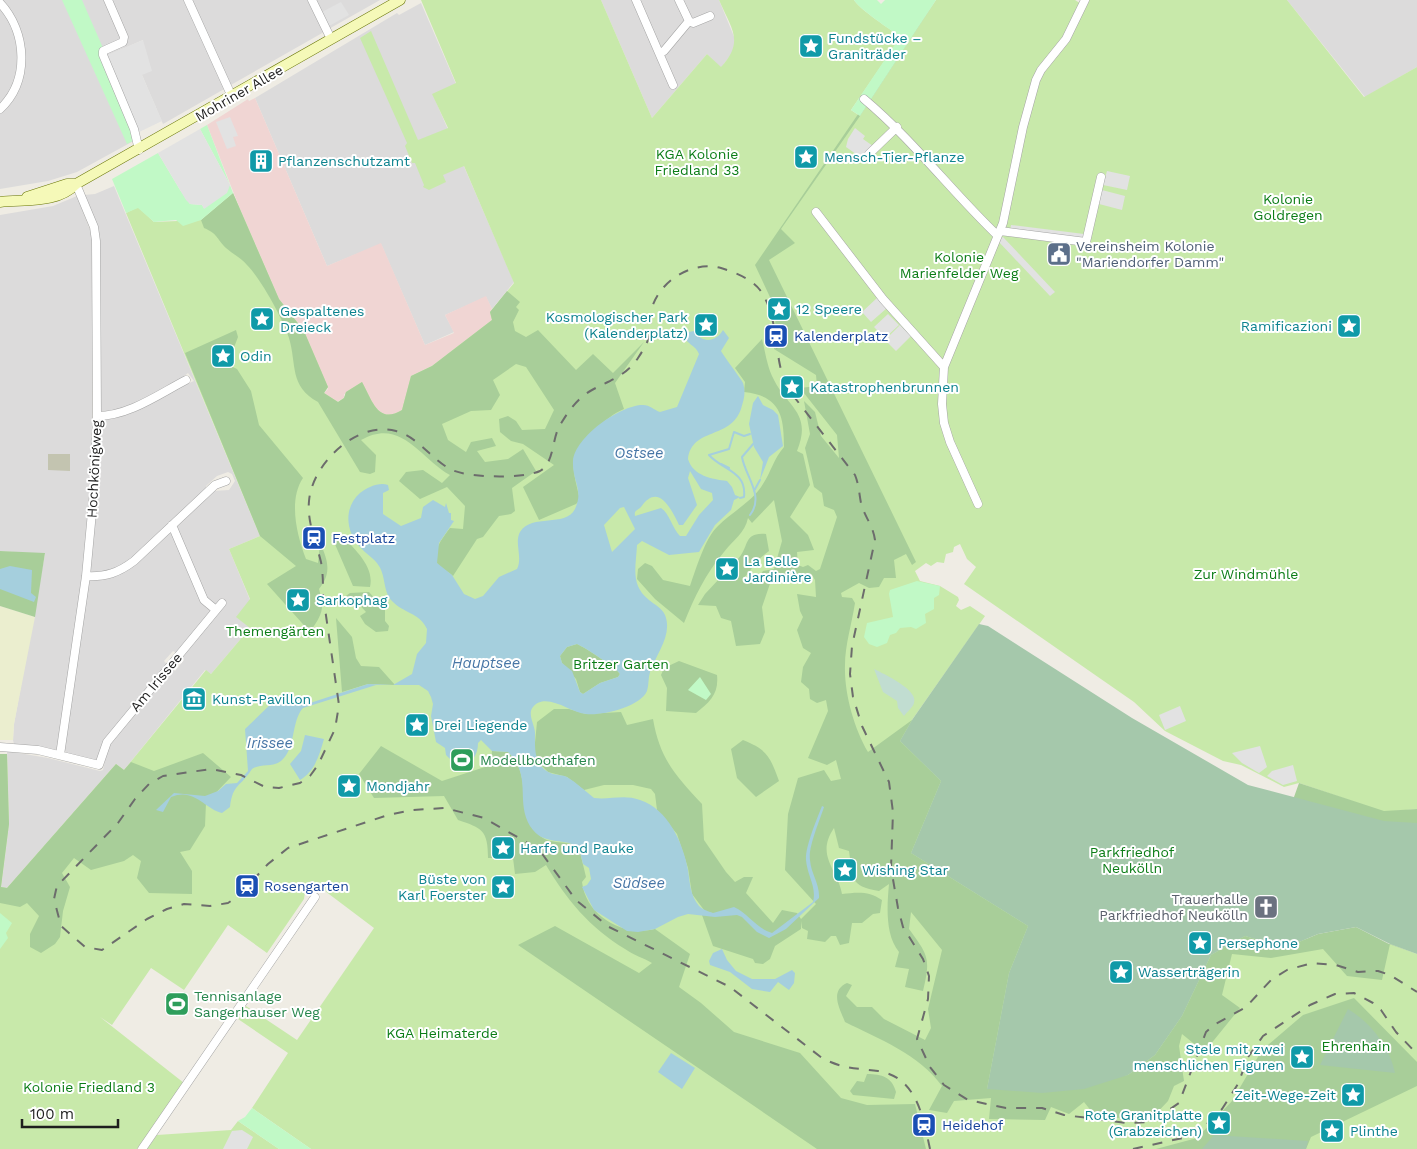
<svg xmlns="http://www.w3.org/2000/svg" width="1417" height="1149" viewBox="0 0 1417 1149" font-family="'Work Sans',sans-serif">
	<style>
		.residential { fill: #dcdbdb }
		.commercial { fill: #f0d5d3 }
		.construction { fill: #c3c4b0 }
		.farmland { fill: #ebeecf }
		.grass { fill: #c8e9aa }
		.forest { fill: #a8ce99 }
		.wetland { fill: #c1ddd1 }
		.cemetery { fill: #a5c8ab }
		.park { fill: #c1f9c6 }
		.parking { fill: #e2e2e2 }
		.water { fill: #a5cfdd; fill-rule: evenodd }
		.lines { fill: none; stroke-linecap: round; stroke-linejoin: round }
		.stream { stroke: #a5cfdd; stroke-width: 2 }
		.street-casing { stroke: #a5a5a5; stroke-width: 9 }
		.secondary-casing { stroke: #687505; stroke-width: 11 }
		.street { stroke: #fff; stroke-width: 8 }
		.secondary { stroke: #f5f9b8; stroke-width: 10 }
		.rail { stroke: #6c6c6c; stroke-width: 2; stroke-dasharray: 10 10; stroke-linecap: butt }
		.labels { text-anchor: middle; stroke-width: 4; stroke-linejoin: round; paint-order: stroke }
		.culture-label { font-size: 14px; fill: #0d838f; stroke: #fff; text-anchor: start }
		.street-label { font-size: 14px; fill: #1e1e1e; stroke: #fff }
		.park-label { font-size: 14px; fill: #0c7d17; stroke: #fff }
		.service-label { font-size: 14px; fill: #4e5e75; stroke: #fff; text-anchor: start }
		.transit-label { font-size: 14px; fill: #164399; stroke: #fff; text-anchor: start }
		.leisure-label { font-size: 14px; fill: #27864d; stroke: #fff; text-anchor: start }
		.worship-label { font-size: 14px; fill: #5b616d; stroke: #fff; text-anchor: end }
		.water-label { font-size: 15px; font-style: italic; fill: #4776a6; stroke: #fff }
	</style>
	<rect width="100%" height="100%" fill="#efece4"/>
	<path class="residential" d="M 0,0 L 186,0 L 226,88 L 163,124 L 142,75 L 143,40 L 106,56 L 139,138 L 77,172 L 48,181 L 0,189 Z
		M 190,0 L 310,0 L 324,32 L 229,86 Z
		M 313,0 L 380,0 L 327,30 Z
		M 601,0 L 719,0 L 735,39 L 734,50 L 721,68 L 707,54 L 652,118 Z
		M 1287,0 L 1417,0 L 1417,67 L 1365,97 Z
		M 421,3 L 456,84 L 433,95 L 514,282 L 492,309 L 486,297 L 445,315 L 454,332 L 425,345 L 381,244 L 327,266 L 255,98 L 397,13 L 399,15 Z
		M 114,186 L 260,536 L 229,549 L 250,600 L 250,628 L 211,674 L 205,670 L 124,770 L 116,764 L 7,888 L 1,888 L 9,824 L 7,751 L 48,758 L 100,771 L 103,770 L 108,746 L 172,668 L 175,671 L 184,660 L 181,657 L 226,603 L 223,598 L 177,653 L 173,651 L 164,661 L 167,664 L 95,761 L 66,753 L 64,748 L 88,581 L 111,578 L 126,571 L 213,491 L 229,490 L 235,481 L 232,474 L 228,472 L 217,476 L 206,486 L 206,488 L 127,565 L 109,571 L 91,573 L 90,571 L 100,420 L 194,381 L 188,373 L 171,386 L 130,408 L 100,412 L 99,240 L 84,195 L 95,194 Z
		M 77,196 L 93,238 L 92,462 L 85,555 L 58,748 L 54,751 L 14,744 L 13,740 L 14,724 L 45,554 L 0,551 L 0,215 L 53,206 Z"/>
	<path class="commercial" d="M 255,98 L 327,266 L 381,243 L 425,345 L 454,333 L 445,315 L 486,296 L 492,309 L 490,312 L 493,320 L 432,366 L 411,376 L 405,405 L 402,410 L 392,416 L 384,415 L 376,408 L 344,394 L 344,398 L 337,402 L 324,393 L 328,389 L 304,331 L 279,299 L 240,209 L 207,125 L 248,99 L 249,101 Z"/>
	<path class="construction" d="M 48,454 L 70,454 L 70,471 L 48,470 Z"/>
	<path class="farmland" d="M 0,606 L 35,617 L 14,724 L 13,740 L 0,740 Z"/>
	<path class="grass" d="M 421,0 L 601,0 L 652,118 L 707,54 L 721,67 C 745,41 731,28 719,0 L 854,0 C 859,9 890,29 901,37 L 851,110 L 860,116 L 936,0 L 1075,0 L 1086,7 L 1089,0 L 1287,0 L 1364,97 L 1417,67 L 1417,809 L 1384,812 L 1299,783 L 1284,787 L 1241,765 L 1223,761 L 1165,731 L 1134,702 L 964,584 L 976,567 L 967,559 L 960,544 L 954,547 L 953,552 L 946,554 L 944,563 L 937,562 L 931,566 L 926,563 L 915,571 L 920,581 L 940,586 L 958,597 L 959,600 L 956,606 L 961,610 L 970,606 L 985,616 L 912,720 L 1245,936 L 1390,944 L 1417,954 L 1417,1149 L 1306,1149 L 1307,1144 L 1202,1149 L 311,1149 L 252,1108 L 288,1053 L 238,1019 L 246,1006 L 297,1040 L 374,928 L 317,885 L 309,886 L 305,892 L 304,899 L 267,953 L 228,925 L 184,990 L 151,968 L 112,1025 L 100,1017 L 184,1083 L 137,1149 L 0,1149 L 0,754 L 7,754 L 9,824 L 1,887 L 7,888 L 116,764 L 124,770 L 206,670 L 211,674 L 250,628 L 236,617 L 250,599 L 229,549 L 260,536 L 126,213 L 138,207 L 154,222 L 201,220 L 233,193 L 279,299 L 304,331 L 328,387 L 324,393 L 338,402 L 344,398 L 346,392 L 362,382 C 372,400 378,425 402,410 L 411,376 L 432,366 L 492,320 L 490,312 L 514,283 L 464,166 L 443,175 L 446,182 L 429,190 L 423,187 L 424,185 L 415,163 L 412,163 L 405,146 L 407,143 L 360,38 L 371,31 L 418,140 L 448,128 L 432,94 L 456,83 Z
		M 238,1121 L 279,1149 L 147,1149 L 157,1135 L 231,1130 Z"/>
	<path class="forest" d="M 936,0 L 860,116 L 781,229 L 795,243 L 769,260 L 916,562 L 912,565 L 906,554 L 894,560 L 896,578 L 884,578 L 879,587 L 869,588 L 859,583 L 841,593 L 842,597 L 852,598 L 855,603 C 852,623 845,645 845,665 C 844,693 854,728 868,752 L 912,720 L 900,741 L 941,781 L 911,853 L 1028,926 L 1009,973 L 987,1089 L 1128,1075 L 1155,1055 L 1182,1016 L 1211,955 L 1245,936 L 1285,948 L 1318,934 L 1356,927 L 1389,944 L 1417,954 L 1390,944 L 1382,980 L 1347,976 L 1323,949 L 1271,958 L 1232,954 L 1222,995 L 1240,1008 L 1210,1045 L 1198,1047 L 1182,1034 L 1179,1046 L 1184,1081 L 1174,1086 L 1168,1101 L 1151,1119 L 1096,1117 L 1084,1102 L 1069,1114 L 1051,1107 L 1045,1120 L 989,1119 L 991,1098 L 954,1101 L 947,1113 L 929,1110 L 942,1086 C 919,1054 879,1039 845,1022 C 840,1009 829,991 847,983 L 852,985 L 846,996 L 857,1007 L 872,1007 L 884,1019 L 925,1040 L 931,1028 L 928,1009 L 942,950 L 911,912 L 909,929 C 928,955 931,958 923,991 L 905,987 L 909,969 L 895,967 L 899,952 C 885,935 887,906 889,884 L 879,891 C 849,886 853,878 849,851 L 839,848 L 834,828 C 815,856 838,869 842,894 C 858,892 869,891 882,900 L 880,913 L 873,914 L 862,923 L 852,923 L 849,943 L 840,945 L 836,936 L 831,936 L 825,942 L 807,939 L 808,931 L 802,928 L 801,921 L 801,929 L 775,946 L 770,959 L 763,964 L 755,963 L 753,959 L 713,946 L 702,915 L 704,910 L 692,894 L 688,868 L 677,834 L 657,810 L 655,794 L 651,789 L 633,785 L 604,785 L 584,790 L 567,777 L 548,772 L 540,764 L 534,753 L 537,722 L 554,709 L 569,709 L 586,714 L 621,712 L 627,725 L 653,719 C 660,759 675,775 702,804 L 704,840 L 726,872 L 735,882 L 744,877 L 753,877 L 746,893 L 773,923 L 782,910 L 797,913 L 801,919 L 816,904 L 785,870 L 788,814 L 798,778 L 824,770 L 831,781 L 841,779 L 836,760 L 827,765 L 808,758 L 828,711 L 826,700 L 817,703 L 810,699 L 809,689 L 801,682 L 803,667 L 811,653 L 803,648 L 797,630 L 803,617 L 800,611 L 797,594 L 816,597 L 815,580 L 812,575 L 794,575 L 780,578 L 774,572 L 762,607 L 765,632 L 760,644 L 736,646 L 731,621 L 721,618 L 716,606 L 698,605 L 705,594 L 719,579 L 717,574 C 724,569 732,566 737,560 C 750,548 742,532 766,534 L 769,551 L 759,559 L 745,577 L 758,578 L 763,571 L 774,569 L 782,541 L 774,500 L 752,523 L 748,518 C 745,533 733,540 724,552 C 706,573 694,598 684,623 L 655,599 L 637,579 L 638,569 L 645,563 L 652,566 L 663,580 L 690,586 C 696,569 705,538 718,526 C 732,512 753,501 763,484 C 772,470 773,460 784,447 C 784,415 780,396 744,392 L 745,382 L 735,368 L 762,339 C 765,351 767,365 772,376 C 786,407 813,412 797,451 L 803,454 L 810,485 L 790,517 L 808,535 L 814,550 L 797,552 L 798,565 L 803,567 L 808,565 L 816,571 L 820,569 L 837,517 L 834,510 L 824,506 L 822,493 L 814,487 L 805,448 L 810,434 L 804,401 L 815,412 L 821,436 L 839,458 L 837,435 L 800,388 L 817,386 L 816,375 L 774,349 L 776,310 L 755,265 Z
		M 233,193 L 279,299 L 304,331 L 328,387 L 324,393 L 338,402 L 344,398 L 346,392 L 362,382 C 372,400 378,425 402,410 L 411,376 L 432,366 L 492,320 L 490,312 L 507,291 L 520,302 L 516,307 L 519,310 L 513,322 L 515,331 L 526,337 L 538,330 L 576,370 L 593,354 L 613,373 L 644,342 L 615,383 L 624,409 C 614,413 606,420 598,427 C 567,454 571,462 580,500 L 576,504 L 539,520 L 523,487 L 554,465 L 523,444 L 511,441 L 500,432 L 499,419 L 508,416 L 516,421 L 522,430 L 545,429 L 554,410 L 526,367 L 516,364 L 493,380 L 500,395 L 491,410 L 471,411 L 442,424 L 448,440 L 466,452 L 471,442 L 492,438 L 496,446 L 477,451 L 485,462 L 508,459 L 523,449 L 536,471 L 512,488 L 515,511 L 511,514 L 499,516 L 483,537 L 477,539 L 453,576 C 449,572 443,570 439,566 C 429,555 443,537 450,528 L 463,529 L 465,506 L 447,487 L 420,499 L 399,481 L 406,472 L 423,470 L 442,483 L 450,475 C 420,458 401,417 361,440 L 376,455 L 375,472 L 370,474 L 360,472 L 318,402 C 289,386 297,365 289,338 C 283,319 261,279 247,265 C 241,258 233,254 226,248 C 216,238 218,234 204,228 L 201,220 Z
		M 236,330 L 238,337 L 233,350 L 221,350 L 218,360 L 237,369 L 251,391 L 259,425 L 303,478 C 288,500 297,536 306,559 L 318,563 L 320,543 C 328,560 332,573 319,589 C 325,610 322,614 310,632 L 267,584 L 296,566 L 260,536 L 185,353 Z
		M 340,533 C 353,548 375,566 370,587 L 353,586 L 331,535 Z
		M 0,551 L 45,553 L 35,617 L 0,606 Z
		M 369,592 L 385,610 L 385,621 L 389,626 L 388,631 L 376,632 L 365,624 L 360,616 L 366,612 L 355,600 L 342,603 L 339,606 L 335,604 L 350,593 Z
		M 336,618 L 352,637 L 356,658 L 361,666 L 379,667 L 395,685 L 368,684 L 342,692 Z
		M 577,644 C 584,647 617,668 620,674 L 618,677 L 600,683 L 583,694 L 580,692 L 576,679 L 562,663 L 560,656 L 567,647 Z
		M 679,661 L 717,675 C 719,694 710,702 696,713 L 666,711 L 667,688 L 661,675 L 664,668 Z
		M 743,740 C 768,750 770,757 779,781 L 756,797 L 737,778 L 731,749 Z
		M 381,746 L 442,781 L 491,765 L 492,751 L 508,752 C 536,780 511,808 539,835 C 550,846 568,839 579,848 L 586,877 L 582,882 C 586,916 623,937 655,929 L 690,954 L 679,987 L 701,1003 L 734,1032 L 800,1053 L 841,1098 L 867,1105 L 915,1104 L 926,1149 L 817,1149 L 518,945 L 555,926 L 639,973 L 652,963 C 644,958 633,955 625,949 C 590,928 566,899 546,865 L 535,872 L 515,874 L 513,858 L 488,858 C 488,830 482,828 458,820 L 444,796 L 374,798 L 359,774 Z
		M 203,753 L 231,777 L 206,803 L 205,826 L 190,850 L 180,852 L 192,871 L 192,894 L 149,893 L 137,878 L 141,861 L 133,855 L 124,861 L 91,870 L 74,858 L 62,873 L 70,887 L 63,911 L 60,937 L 55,944 L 41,953 L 30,947 L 30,934 L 39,916 L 27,903 L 20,907 L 0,903 L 0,754 L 7,754 L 9,824 L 1,887 L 7,888 L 116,764 L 124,770 L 131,762 L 154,771 Z
		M 1299,783 L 1384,811 L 1417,809 L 1417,834 L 1289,811 Z
		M 1354,998 L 1417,1062 L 1417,1086 L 1311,1137 L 1306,1149 L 1156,1149 L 1197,1138 L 1232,1101 L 1262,1050 L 1303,1015 Z
		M 867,1074 C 882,1074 892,1077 896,1092 L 894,1099 L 853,1095 L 850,1091 L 857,1081 L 864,1082 Z"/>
	<path class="wetland" d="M 874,669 C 884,674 919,690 914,703 C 913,707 907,712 904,716 L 898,708 L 897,701 L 883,692 Z"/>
	<path class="cemetery" d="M 979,624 L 988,626 L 1132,718 L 1248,785 L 1384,821 L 1417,823 L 1417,954 L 1390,944 L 1356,927 L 1318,934 L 1285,948 L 1245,936 L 1211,955 L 1182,1016 L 1155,1055 L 1128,1075 L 1084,1089 L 1042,1093 L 987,1089 L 1009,973 L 1028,926 L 911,853 L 941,781 L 900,741 L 912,720 Z
		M 1348,1009 C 1370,1022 1390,1047 1395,1073 L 1320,1065 Z
		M 1214,1135 L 1308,1141 L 1306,1149 L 1202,1149 Z"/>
	<path class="park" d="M 62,0 L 82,0 L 103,48 L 135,140 L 127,144 Z
		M 854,0 L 877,0 L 881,4 L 885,0 L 936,0 L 860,116 L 851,110 L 900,37 C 890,29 859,9 854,0 Z
		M 207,125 L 233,193 L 201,220 L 183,226 L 176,220 L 154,222 L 138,208 L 126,213 L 112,179 L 158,153 L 180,190 L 190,204 L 202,205 L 204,208 L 230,185 L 200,129 Z
		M 917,581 L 940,586 L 939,595 L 934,598 L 934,609 L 925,614 L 926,623 L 916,629 L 911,627 L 900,628 L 896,633 L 890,635 L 887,643 L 877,647 L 869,644 L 864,637 L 867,623 L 893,617 L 889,594 L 890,590 Z
		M 700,677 L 711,694 L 706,700 L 688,690 Z
		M 0,913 L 12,923 L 6,933 L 8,938 L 0,949 Z
		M 252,1108 L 311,1149 L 279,1149 L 238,1121 L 245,1117 Z"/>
	<path class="parking" d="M 341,2 L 349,15 L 329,26 L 322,12 Z
		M 143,40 L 152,71 L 142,75 L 162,121 L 137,133 L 105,56 Z
		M 230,117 L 238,136 L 233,137 L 236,146 L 227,149 L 216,122 Z
		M 855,128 L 865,136 L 863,139 L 873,146 L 863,159 L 846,147 L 848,139 Z
		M 200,129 L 230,185 L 227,193 L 204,209 L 202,205 L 190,204 L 186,200 L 158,153 Z
		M 1107,171 L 1130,176 L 1127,190 L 1103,185 Z
		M 1102,190 L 1125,196 L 1122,210 L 1099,204 Z
		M 1011,225 L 1084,234 L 1083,240 L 1010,231 Z
		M 1003,237 L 1055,292 L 1050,296 L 998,241 Z
		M 877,298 L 887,308 L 871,322 L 862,312 Z
		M 888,314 L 899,325 L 885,338 L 874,327 Z
		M 900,325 L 911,336 L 896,351 L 885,340 Z
		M 1180,706 L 1186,721 L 1165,730 L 1159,715 Z
		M 1260,746 L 1267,767 L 1259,773 L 1242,763 L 1232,753 Z
		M 1293,765 L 1297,781 L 1283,785 L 1267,776 L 1272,771 Z
		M 242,1130 L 253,1137 L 247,1149 L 223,1149 L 232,1131 Z"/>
	<path class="water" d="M 723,330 L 729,338 L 721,351 C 725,358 742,380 743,383 C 746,393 744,399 741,409 C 730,440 692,427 688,459 C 693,476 712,479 727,481 L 732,487 L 735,495 L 740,497 L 734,500 L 731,510 L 715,525 L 699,552 L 669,555 L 642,541 L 637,545 C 636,567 630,585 649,600 C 655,605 662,608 665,615 C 673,635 656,654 650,672 C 648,678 649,685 647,691 C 640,707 602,716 586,714 C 571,713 546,691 533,707 C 527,714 535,725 535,733 C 535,748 533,767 553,774 C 557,775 563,775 567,777 C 577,783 585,791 594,798 C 610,800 624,794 640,800 C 668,809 683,843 688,870 C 690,883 690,895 699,906 C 703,910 708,911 713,913 L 734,907 C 749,914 757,929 772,933 L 813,902 C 817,887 807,875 806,860 C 805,847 817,819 822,806 L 824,807 C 820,820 808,847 810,860 C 811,874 820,884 819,898 L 786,929 L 769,938 L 757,932 L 742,917 L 737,915 L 715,917 L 688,914 L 678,917 L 655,929 L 638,932 L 627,931 L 594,910 L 582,887 L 587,885 L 591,879 L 589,868 L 583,864 L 579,848 C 566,837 546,846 533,830 C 513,805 534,777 508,752 L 492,751 L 481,740 L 478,743 C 478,764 460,771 446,755 L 445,748 L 436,742 L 431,716 L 433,704 L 431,697 L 428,691 L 419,685 L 376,685 L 303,708 C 291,721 296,749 281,761 C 272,768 261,763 252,769 C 240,788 233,783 230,807 L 222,813 C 205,809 194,787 171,797 L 163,812 L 156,810 L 174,793 L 205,796 L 218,791 L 226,784 L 237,783 L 248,771 L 245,729 L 274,701 L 282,697 L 290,697 L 304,705 L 368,684 L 393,685 L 412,674 L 417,654 L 426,643 L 427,629 C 420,613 403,613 392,601 C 383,592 386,577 379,566 C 375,559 366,554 360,547 C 346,532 343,508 360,493 C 368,487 379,482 388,485 L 389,490 L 383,493 L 383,514 L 401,526 L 421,518 L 423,507 L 433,500 L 445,507 L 446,503 L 449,513 L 451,513 L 451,520 L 454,521 L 439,543 L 437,563 L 452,575 L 464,594 L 475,599 L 483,596 L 499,577 L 517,569 C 523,557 514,543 520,532 C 532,513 565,528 575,509 C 584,490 572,481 573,461 C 575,437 620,405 643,405 C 650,405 654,410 660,412 L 677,407 L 699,354 C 696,345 686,345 683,333 L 694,331 C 702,344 716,342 723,330 ZM 690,471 L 701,489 L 712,493 L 713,500 L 699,515 L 686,536 L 680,536 C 672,528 670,514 661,508 L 635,516 C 634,510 637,511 641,507 C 658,482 671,508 679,525 L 683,525 L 697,505 L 688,478 ZM 624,507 L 635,529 L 612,552 L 604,525 L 620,508 ZM 577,644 C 584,647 617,668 620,674 L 618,677 L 600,683 L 583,694 L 580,692 L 572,671 L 562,663 L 560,656 L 567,647 Z
		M 758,396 L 763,405 L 773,410 L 778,415 L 783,446 L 769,457 L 760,480 L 763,462 L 754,447 L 749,424 L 753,403 Z
		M 10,566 L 32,570 L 31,593 L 36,597 L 34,602 L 0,589 L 0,569 Z
		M 305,735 L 324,739 C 319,756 315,771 300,780 L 290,764 L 301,751 Z
		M 722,949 L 727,960 L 736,971 L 752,979 L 775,979 L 792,970 L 795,973 L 794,983 L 789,990 L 778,982 L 770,992 L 752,989 L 730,972 L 710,965 L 709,961 L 713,953 Z
		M 671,1053 L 695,1068 L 682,1089 L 658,1072 Z"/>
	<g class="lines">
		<path class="stream" d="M 721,464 L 729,468
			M 754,491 L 760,480
			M 740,498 L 744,497 C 747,471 722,470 709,455 L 729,449 L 734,432 L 744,436 L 750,434
			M 750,515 C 765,496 745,476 742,457 L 754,443"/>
		<defs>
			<path id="street" d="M 108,0 L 124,37 L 123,42 L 103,51 L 103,55 L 134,129 L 139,150
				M 188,0 L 232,97
				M 312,0 L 331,39
				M 636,0 L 659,53 L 664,51 L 689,21 L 679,0
				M 0,3 C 27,32 30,81 0,109
				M 689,21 L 693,23 L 710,16
				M 659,53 L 673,85
				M 864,99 C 913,140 951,191 997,235
				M 869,154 L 897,127
				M 816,212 L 883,299 L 944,367
				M 1000,231 L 1086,242 L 1101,177
				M 97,416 C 129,416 159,394 186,380
				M 978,504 L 950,442 L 944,423 L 942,404 L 944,367 L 1003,223 L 1023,127 L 1036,80 L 1041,70 L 1066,39 L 1085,0
				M 172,525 L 204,600 L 216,610
				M 86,576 C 106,577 118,573 134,561 L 215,485 L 226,481
				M 0,747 L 38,750 L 99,765 L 107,742 L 222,603
				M 60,755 L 86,576 L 94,491 L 97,416 L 96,241 L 94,227 L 76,184
				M 142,1149 L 315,897"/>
			<path id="secondary" d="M 27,197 L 67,184 L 76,184
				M 0,202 C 25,199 57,204 76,184 L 400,0"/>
		</defs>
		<use href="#street" class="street-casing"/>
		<use href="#secondary" class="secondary-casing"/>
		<use href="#street" class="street"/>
		<use href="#secondary" class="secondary"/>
		<path class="rail" d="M 930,1149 C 923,1117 917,1077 878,1071 C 855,1068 843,1069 822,1058 L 730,987 L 609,927 L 576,900 L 543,855 L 526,842 L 484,818 L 445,808 L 412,810 L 388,815 L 288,848 L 268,864 L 237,897 L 228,903 L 210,906 L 184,904 L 167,909 L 147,919 L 102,950 L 85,947 L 61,926 L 54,899 L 56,890 L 57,886 L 118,823 L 135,799 L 149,784 L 163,776 L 211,769 L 241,775 L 265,787 L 279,788 L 300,783 L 310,776 L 318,765 L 335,729 L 339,705 L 323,595 C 323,583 323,573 321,562 C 316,542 307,522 309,501 C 312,464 357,420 396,431 C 418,437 430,458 450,469 C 466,478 523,479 540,471 C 554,463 552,440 559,427 C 567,413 577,398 592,390 C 610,380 626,376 638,358 C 644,349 650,339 651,328 C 651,322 649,316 651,311 C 658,282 691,260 721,268 C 734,272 752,279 760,290 C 781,320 772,358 788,389 L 855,475 C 859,485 859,493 861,503 C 864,516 873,525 875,540 L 852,646 L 850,674 L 853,697 L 862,726 L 889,782 L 893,812 L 891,868 L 898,908 L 903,927 L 923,959 L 929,976 L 928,999 L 917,1039 L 930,1067 L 944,1085 L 968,1100 L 1006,1108 L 1042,1108 L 1064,1115 L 1088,1118 L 1127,1123 L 1151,1122 L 1179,1103 L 1206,1032 L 1214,1025 L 1246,1007 L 1271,980 L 1287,970 L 1312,963 L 1336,965 L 1358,972 L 1378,971 L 1390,975 L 1417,992
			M 1133,1149 L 1196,1135 L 1222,1109 L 1238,1084 L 1248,1057 L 1263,1036 L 1310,1005 L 1335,994 L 1354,993 L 1373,1003 L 1381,1010 L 1396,1032 L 1417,1054"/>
	</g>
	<defs>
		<symbol id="sight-square" viewBox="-11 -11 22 22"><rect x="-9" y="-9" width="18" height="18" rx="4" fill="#0f9aa8" stroke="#fff"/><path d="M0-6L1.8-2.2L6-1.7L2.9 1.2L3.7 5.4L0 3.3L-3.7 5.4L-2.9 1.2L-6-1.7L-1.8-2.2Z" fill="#fff"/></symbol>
		<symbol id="building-square" viewBox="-11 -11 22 22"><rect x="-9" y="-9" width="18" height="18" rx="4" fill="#0f9aa8" stroke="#fff"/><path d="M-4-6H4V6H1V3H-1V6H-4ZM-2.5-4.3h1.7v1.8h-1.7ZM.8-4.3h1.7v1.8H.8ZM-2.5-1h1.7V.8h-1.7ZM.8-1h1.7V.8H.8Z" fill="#fff"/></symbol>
		<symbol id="civic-square" viewBox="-11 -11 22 22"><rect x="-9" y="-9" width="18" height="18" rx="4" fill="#5c6f8a" stroke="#fff"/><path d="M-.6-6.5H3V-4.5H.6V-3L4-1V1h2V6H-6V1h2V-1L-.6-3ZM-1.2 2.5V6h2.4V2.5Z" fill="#fff"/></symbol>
		<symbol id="station-square" viewBox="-11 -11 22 22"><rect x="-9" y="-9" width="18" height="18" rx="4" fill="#1a4fb4" stroke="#fff"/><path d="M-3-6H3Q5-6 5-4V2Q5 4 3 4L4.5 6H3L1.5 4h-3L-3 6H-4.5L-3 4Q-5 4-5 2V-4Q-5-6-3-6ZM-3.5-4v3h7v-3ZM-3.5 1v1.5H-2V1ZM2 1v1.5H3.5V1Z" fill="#fff"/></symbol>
		<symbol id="museum-square" viewBox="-11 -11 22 22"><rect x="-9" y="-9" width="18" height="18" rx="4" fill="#0f9aa8" stroke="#fff"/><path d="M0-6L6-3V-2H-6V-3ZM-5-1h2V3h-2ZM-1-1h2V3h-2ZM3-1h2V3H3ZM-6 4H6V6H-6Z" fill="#fff"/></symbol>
		<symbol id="stadium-square" viewBox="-11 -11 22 22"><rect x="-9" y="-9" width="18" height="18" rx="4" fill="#2e9e5b" stroke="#fff"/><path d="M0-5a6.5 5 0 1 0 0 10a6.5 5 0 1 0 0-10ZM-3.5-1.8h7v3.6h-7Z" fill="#fff"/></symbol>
		<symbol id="church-square" viewBox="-11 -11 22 22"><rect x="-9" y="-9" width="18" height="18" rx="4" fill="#6b7280" stroke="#fff"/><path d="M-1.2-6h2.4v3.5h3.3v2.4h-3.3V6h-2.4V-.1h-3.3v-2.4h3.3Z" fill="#fff"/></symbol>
	</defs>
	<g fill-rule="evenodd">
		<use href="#sight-square" x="797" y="32" width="28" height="28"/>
		<use href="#sight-square" x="792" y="143" width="28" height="28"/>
		<use href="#building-square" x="247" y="147" width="28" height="28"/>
		<use href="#civic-square" x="1045" y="240" width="28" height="28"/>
		<use href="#sight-square" x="765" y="295" width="28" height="28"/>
		<use href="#sight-square" x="248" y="305" width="28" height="28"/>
		<use href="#sight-square" x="692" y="311" width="28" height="28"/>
		<use href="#sight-square" x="1335" y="312" width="28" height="28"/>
		<use href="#station-square" x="762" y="322" width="28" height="28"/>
		<use href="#sight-square" x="209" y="342" width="28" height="28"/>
		<use href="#sight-square" x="778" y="373" width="28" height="28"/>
		<use href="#station-square" x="300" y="524" width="28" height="28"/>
		<use href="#sight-square" x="713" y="555" width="28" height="28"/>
		<use href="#sight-square" x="284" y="586" width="28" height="28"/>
		<use href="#museum-square" x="180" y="685" width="28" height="28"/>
		<use href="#sight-square" x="403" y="711" width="28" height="28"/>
		<use href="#stadium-square" x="448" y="746" width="28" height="28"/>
		<use href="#sight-square" x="335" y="772" width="28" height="28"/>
		<use href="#sight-square" x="489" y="834" width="28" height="28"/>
		<use href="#sight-square" x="831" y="856" width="28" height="28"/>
		<use href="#station-square" x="233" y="872" width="28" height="28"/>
		<use href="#sight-square" x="489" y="873" width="28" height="28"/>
		<use href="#church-square" x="1252" y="893" width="28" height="28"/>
		<use href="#sight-square" x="1186" y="929" width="28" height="28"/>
		<use href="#sight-square" x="1107" y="958" width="28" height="28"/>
		<use href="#stadium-square" x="163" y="990" width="28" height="28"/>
		<use href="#sight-square" x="1288" y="1043" width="28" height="28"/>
		<use href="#sight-square" x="1339" y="1081" width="28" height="28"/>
		<use href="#sight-square" x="1205" y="1109" width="28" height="28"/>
		<use href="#station-square" x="910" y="1111" width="28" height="28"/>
		<use href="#sight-square" x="1318" y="1117" width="28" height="28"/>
	</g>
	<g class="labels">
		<g class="culture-label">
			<text x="828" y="43">Fundstücke –<tspan x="828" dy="16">Graniträder</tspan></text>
			<text x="824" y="162">Mensch-Tier-Pflanze</text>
			<text x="278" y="166">Pflanzenschutzamt</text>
			<text x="796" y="314">12 Speere</text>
			<text x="280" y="316">Gespaltenes<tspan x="280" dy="16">Dreieck</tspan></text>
			<text x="688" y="322" text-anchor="end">Kosmologischer Park<tspan x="688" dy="16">(Kalenderplatz)</tspan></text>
			<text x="1332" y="331" text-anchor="end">Ramificazioni</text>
			<text x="240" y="361">Odin</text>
			<text x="810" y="392">Katastrophenbrunnen</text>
			<text x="744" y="566">La Belle<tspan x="744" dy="16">Jardinière</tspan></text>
			<text x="316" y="605">Sarkophag</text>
			<text x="212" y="704">Kunst-Pavillon</text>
			<text x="434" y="730">Drei Liegende</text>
			<text x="366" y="791">Mondjahr</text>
			<text x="520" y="853">Harfe und Pauke</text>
			<text x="862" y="875">Wishing Star</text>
			<text x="486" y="884" text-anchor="end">Büste von<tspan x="486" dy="16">Karl Foerster</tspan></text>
			<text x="1218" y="948">Persephone</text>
			<text x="1138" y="977">Wasserträgerin</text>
			<text x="1284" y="1054" text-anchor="end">Stele mit zwei<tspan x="1284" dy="16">menschlichen Figuren</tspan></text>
			<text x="1336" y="1100" text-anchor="end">Zeit-Wege-Zeit</text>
			<text x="1202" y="1120" text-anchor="end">Rote Granitplatte<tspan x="1202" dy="16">(Grabzeichen)</tspan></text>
			<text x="1350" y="1136">Plinthe</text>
		</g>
		<g class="street-label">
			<text transform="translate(239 93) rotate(-30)" y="5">Mohriner Allee</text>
			<text transform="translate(94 469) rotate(-87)" y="5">Hochkönigweg</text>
			<text transform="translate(156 682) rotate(-50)" y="5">Am Irissee</text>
		</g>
		<g class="park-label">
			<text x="697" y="159">KGA Kolonie<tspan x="697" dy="16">Friedland 33</tspan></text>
			<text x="1288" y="204">Kolonie<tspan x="1288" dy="16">Goldregen</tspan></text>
			<text x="959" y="262">Kolonie<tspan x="959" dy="16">Marienfelder Weg</tspan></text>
			<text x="1246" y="579">Zur Windmühle</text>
			<text x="275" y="636">Themengärten</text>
			<text x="621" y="669">Britzer Garten</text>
			<text x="1132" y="857">Parkfriedhof<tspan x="1132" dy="16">Neukölln</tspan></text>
			<text x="442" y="1038">KGA Heimaterde</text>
			<text x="1356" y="1051">Ehrenhain</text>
			<text x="89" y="1092">Kolonie Friedland 3</text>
		</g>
		<g class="service-label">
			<text x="1076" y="251">Vereinsheim Kolonie<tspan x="1076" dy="16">"Mariendorfer Damm"</tspan></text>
		</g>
		<g class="transit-label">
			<text x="794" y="341">Kalenderplatz</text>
			<text x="332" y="543">Festplatz</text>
			<text x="264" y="891">Rosengarten</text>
			<text x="942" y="1130">Heidehof</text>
		</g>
		<g class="leisure-label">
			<text x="480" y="765">Modellboothafen</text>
			<text x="194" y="1001">Tennisanlage<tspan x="194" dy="16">Sangerhauser Weg</tspan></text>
		</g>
		<g class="worship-label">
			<text x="1248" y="904">Trauerhalle<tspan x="1248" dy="16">Parkfriedhof Neukölln</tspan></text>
		</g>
		<g class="water-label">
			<text x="639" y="458">Ostsee</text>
			<text x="486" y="668">Hauptsee</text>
			<text x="270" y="748">Irissee</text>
			<text x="639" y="888">Südsee</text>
		</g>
	</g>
	<path d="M22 1119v8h96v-8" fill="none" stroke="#1e1e1e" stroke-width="2.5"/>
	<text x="30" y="1119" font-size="15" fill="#1e1e1e" stroke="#ffffff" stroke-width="4" paint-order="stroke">100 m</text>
</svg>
